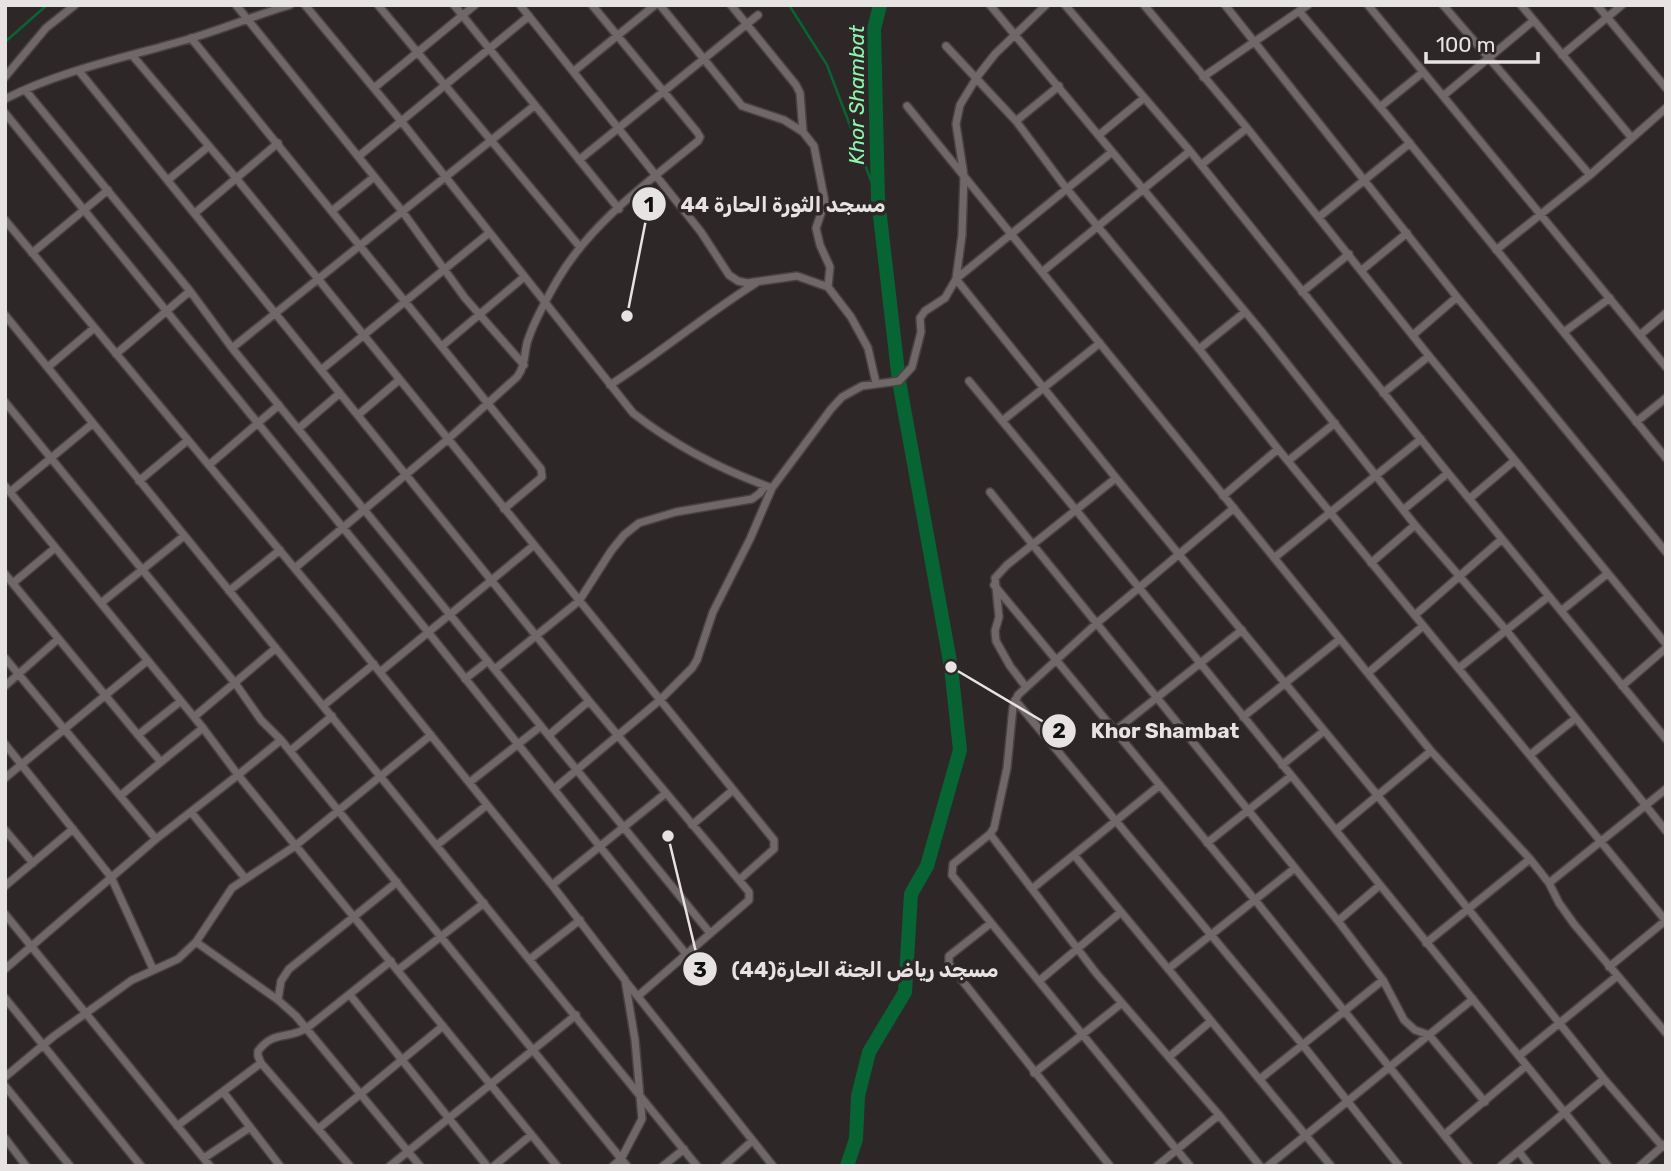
<svg xmlns="http://www.w3.org/2000/svg" width="1671" height="1171" viewBox="0 0 1671 1171" font-family="Rubik,Cairo,sans-serif">
	<style>
		.lines { fill: none; stroke-linecap: round; stroke-linejoin: round }
		.stream { stroke: #076433; stroke-width: 2.5 }
		.river { stroke: #076433; stroke-width: 14 }
		.street-casing { stroke: #484343; stroke-width: 10 }
		.street { stroke: #706768; stroke-width: 7 }
		.labels { text-anchor: middle; stroke-width: 7; stroke-linejoin: round; paint-order: stroke }
		.water-label { font-size: 21px; font-style: italic; fill: #8cf6ad; stroke: #2e2727 }
		.leader { fill: none; stroke: #e8e3e3; stroke-width: 2.5 }
		.callout-dot { fill: #e8e3e3; stroke: #2e2727; stroke-width: 2.5 }
		.mark-label { font-size: 21px; text-anchor: middle; font-weight: bold; fill: #111 }
		.callout-label { font-size: 21px; text-anchor: middle; font-weight: bold; fill: #e8e3e3; stroke: #2e2727; stroke-width: 7; stroke-linejoin: round; paint-order: stroke }
	</style>
	<rect width="100%" height="100%" fill="#2e2727"/>
	<g class="lines">
		<path class="stream" d="M 789,5 L 827,65 L 878,199
			M 5,42 L 47,5"/>
		<path class="river" d="M 847,1166 L 856,1139 L 858,1096 L 869,1052 L 905,992 L 911,894 L 927,866 L 960,750 L 951,667 L 899,381 L 878,199 L 874,29 L 880,5"/>
		<defs>
			<path id="street" d="M 236,5 L 402,211 L 465,298 L 524,365
				M 305,5 L 401,121 L 633,413 C 675,446 722,470 772,488
				M 378,5 L 580,247
				M 454,5 L 619,209
				M 520,5 L 701,232 L 729,275 L 738,281 L 747,283 L 797,276 L 828,287 L 851,317 L 868,348 L 876,383
				M 660,5 L 742,106 L 784,120 L 803,132 L 814,146 L 825,202 L 816,228 L 820,245 L 830,267 L 828,287
				M 731,5 L 796,85 L 800,93 L 803,132
				M 990,5 L 1262,332 L 1415,525 L 1506,630 L 1666,831
				M 1065,5 L 1190,151 L 1439,462 L 1666,739
				M 1144,5 L 1247,128 L 1429,356 L 1666,644
				M 1225,5 L 1457,297 L 1666,552
				M 1368,5 L 1666,367
				M 1443,5 L 1590,175
				M 1521,5 L 1631,137
				M 1597,5 L 1666,88
				M 1299,11 L 1390,119 L 1666,458
				M 191,38 L 541,469 L 542,477 L 504,509
				M 946,46 L 1016,121 L 1066,188 L 1199,349 L 1278,449 L 1666,921
				M 132,55 L 236,178 L 774,840 L 774,849 L 739,880
				M 1562,55 L 1622,5
				M 79,71 L 589,701 L 749,892 L 749,900 L 638,996
				M 574,71 L 655,5
				M 5,77 L 46,28 L 75,5
				M 1203,77 L 1308,5
				M 374,88 L 475,5
				M 26,91 L 190,291 L 232,348 L 710,933
				M 1443,96 L 1533,21
				M 5,99 C 62,70 128,57 189,39 C 223,29 256,15 290,5
				M 907,106 L 1431,751 L 1530,859 L 1549,883 L 1559,903 L 1574,924 L 1666,1033
				M 1380,107 L 1422,73
				M 5,113 L 428,632 L 686,954
				M 1016,121 L 1059,86
				M 1099,135 L 1144,98
				M 1112,152 L 956,279 L 1116,478 L 1378,796 L 1604,1079 L 1663,1147
				M 359,156 L 529,16
				M 579,160 L 758,15
				M 1201,165 L 1247,128
				M 168,180 L 209,146
				M 332,211 L 374,177
				M 195,213 L 278,143
				M 1319,217 L 1410,143
				M 5,220 L 336,618 L 552,885 L 625,980 L 635,1040 L 642,1119 L 621,1159 L 613,1166
				M 1496,250 L 1590,175 L 1666,108
				M 32,253 L 108,190
				M 1362,270 L 1407,233
				M 1042,272 L 1190,151
				M 1302,292 L 1349,254
				M 5,315 L 697,1166
				M 1564,332 L 1610,298
				M 1413,335 L 1457,297
				M 1640,335 L 1666,313
				M 442,346 L 524,277
				M 232,348 L 534,106
				M 1199,349 L 1245,312
				M 116,354 L 190,291
				M 48,367 L 93,329
				M 321,370 L 489,233
				M 969,381 L 1076,510 L 1608,1166
				M 610,385 C 660,353 705,315 756,283
				M 1383,393 L 1429,356
				M 5,402 L 235,683 L 261,720 L 281,740 L 238,775 L 203,728 L 161,762 L 138,735 L 181,701
				M 358,415 L 399,380
				M 1002,421 L 1100,343
				M 1636,422 L 1666,398
				M 298,429 L 340,393
				M 1288,461 L 1335,423
				M 209,465 L 279,405
				M 139,481 L 188,440
				M 5,486 L 203,728
				M 10,492 L 92,424
				M 990,492 L 1338,921 L 1383,980 L 1404,1020 L 1415,1030 L 1429,1035 L 1485,1102
				M 1223,496 L 1278,449
				M 1469,499 L 1514,461
				M 1403,510 L 1448,473
				M 1274,558 L 1421,439
				M 1371,563 L 1415,525
				M 295,568 L 447,440 L 517,377 C 527,364 523,351 529,337 C 536,317 547,298 558,279 C 591,223 648,182 698,141 L 700,137 L 697,132 L 592,5
				M 5,574 L 138,735
				M 13,583 L 55,548
				M 994,585 L 1255,900 L 1469,1166
				M 229,591 L 280,550
				M 101,603 L 184,536
				M 1561,611 L 1607,574
				M 1415,615 L 1502,539
				M 5,658 L 156,839
				M 1459,668 L 1549,596
				M 495,669 L 579,601 L 611,551 L 624,535 L 639,523 L 676,512 L 752,499 L 760,493 L 765,486
				M 380,672 L 533,546
				M 1368,673 L 1423,626
				M 465,679 L 488,661
				M 5,686 L 58,639
				M 1622,686 L 1666,648
				M 1026,687 L 1010,666 L 996,641 L 995,631 L 999,617 L 995,578 L 1007,565 L 1116,478
				M 1015,700 L 1302,1044 L 1399,1166
				M 323,706 L 374,664
				M 194,717 L 276,648
				M 1243,717 L 1340,639
				M 1116,730 L 1242,630
				M 549,735 L 589,701
				M 281,740 L 627,1166
				M 5,744 L 111,877 L 153,969
				M 290,751 L 332,716
				M 1530,755 L 1576,718
				M 1282,765 L 1324,731
				M 5,778 L 147,661
				M 470,782 L 541,726
				M 554,789 L 660,700 L 692,668 L 697,660 L 713,612 L 750,539 L 772,488 L 831,409 L 842,397 L 862,386 L 899,381 L 912,367 L 921,332 L 920,318 L 925,311 L 945,298 L 956,279 L 962,235 L 964,176 L 956,124 L 960,105 L 977,77 L 995,54 L 1046,5
				M 120,796 L 161,762
				M 191,812 L 245,878
				M 692,825 L 733,790
				M 5,830 L 33,863
				M 1336,830 L 1431,751
				M 990,834 L 1096,973 L 1219,1115 L 1260,1166
				M 1207,843 L 1291,776
				M 437,845 L 487,805
				M 1074,855 L 1331,1166
				M 1549,883 L 1666,789
				M 552,885 L 666,793
				M 5,886 L 73,829
				M 1033,888 L 1160,785
				M 5,914 L 210,1166
				M 1338,921 L 1380,885
				M 991,923 L 949,956 L 949,964 L 1110,1166
				M 196,942 L 278,1000 L 296,1016 L 420,1166
				M 1426,943 L 1530,859
				M 530,959 L 580,920
				M 1609,967 L 1665,921
				M 5,969 L 156,839 L 238,775 L 557,1166
				M 1168,969 L 1295,868
				M 398,970 L 484,903
				M 1039,981 L 1121,912
				M 627,983 L 773,1166
				M 350,995 L 487,1166
				M 5,998 L 141,1166
				M 278,1000 L 281,981 L 289,969 L 397,882
				M 1519,1056 L 1616,977
				M 1169,1057 L 1211,1021
				M 1034,1073 L 1122,1003
				M 5,1077 L 54,1036 L 132,980 L 178,959 L 196,942 L 232,888 L 295,846 L 431,735
				M 1260,1079 L 1383,980
				M 5,1086 L 70,1166
				M 224,1093 L 280,1166
				M 177,1126 L 261,1063
				M 318,1129 L 443,1026
				M 1444,1135 L 1526,1066
				M 5,1138 L 26,1166
				M 1519,1152 L 1530,1166
				M 204,1158 L 249,1128
				M 350,1166 L 261,1063 L 258,1056 L 258,1051 C 274,1030 287,1040 307,1028 L 391,961
				M 390,1166 L 576,1015
				M 494,1166 L 531,1135
				M 663,1166 L 684,1149
				M 724,1166 L 752,1141
				M 1157,1166 L 1219,1115
				M 1190,1166 L 952,875 L 953,864 L 990,834 L 994,828 L 1007,768 L 1013,707 L 1018,695 L 1097,623 L 1234,508
				M 1268,1166 L 1473,999
				M 1501,1166 L 1604,1079
				M 1640,1166 L 1665,1144"/>
		</defs>
		<use href="#street" class="street-casing"/>
		<use href="#street" class="street"/>
	</g>
	<g class="labels">
		<g class="water-label">
			<text transform="translate(857 95) rotate(-90)" y="7">Khor Shambat</text>
		</g>
	</g>
	<path class="leader" d="M627 316L649 204M951 667L1059 731M668 836L700 969"/>
	<g class="callout-dot">
		<circle cx="627" cy="316" r="7"/>
		<circle cx="951" cy="667" r="7"/>
		<circle cx="668" cy="836" r="7"/>
		<circle cx="649" cy="204" r="18"/>
		<circle cx="1059" cy="731" r="18"/>
		<circle cx="700" cy="969" r="18"/>
	</g>
	<g class="mark-label">
		<text x="649" y="212">1</text>
		<text x="1059" y="738">2</text>
		<text x="700" y="977">3</text>
	</g>
	<g class="callout-label">
		<text x="783" y="212">مسجد الثورة الحارة 44</text>
		<text x="1165" y="738">Khor Shambat</text>
		<text x="865" y="977">مسجد رياض الجنة الحارة(44)</text>
	</g>
	<rect width="1671" height="1171" fill="none" stroke="#e8e3e3" stroke-width="14"/>
	<path d="M1426 52v10h112v-10" fill="none" stroke="#e8e3e3" stroke-width="3.5"/>
	<text x="1436" y="52" font-size="21" fill="#e8e3e3" stroke="#2e2727" stroke-width="5" paint-order="stroke">100 m</text>
</svg>
